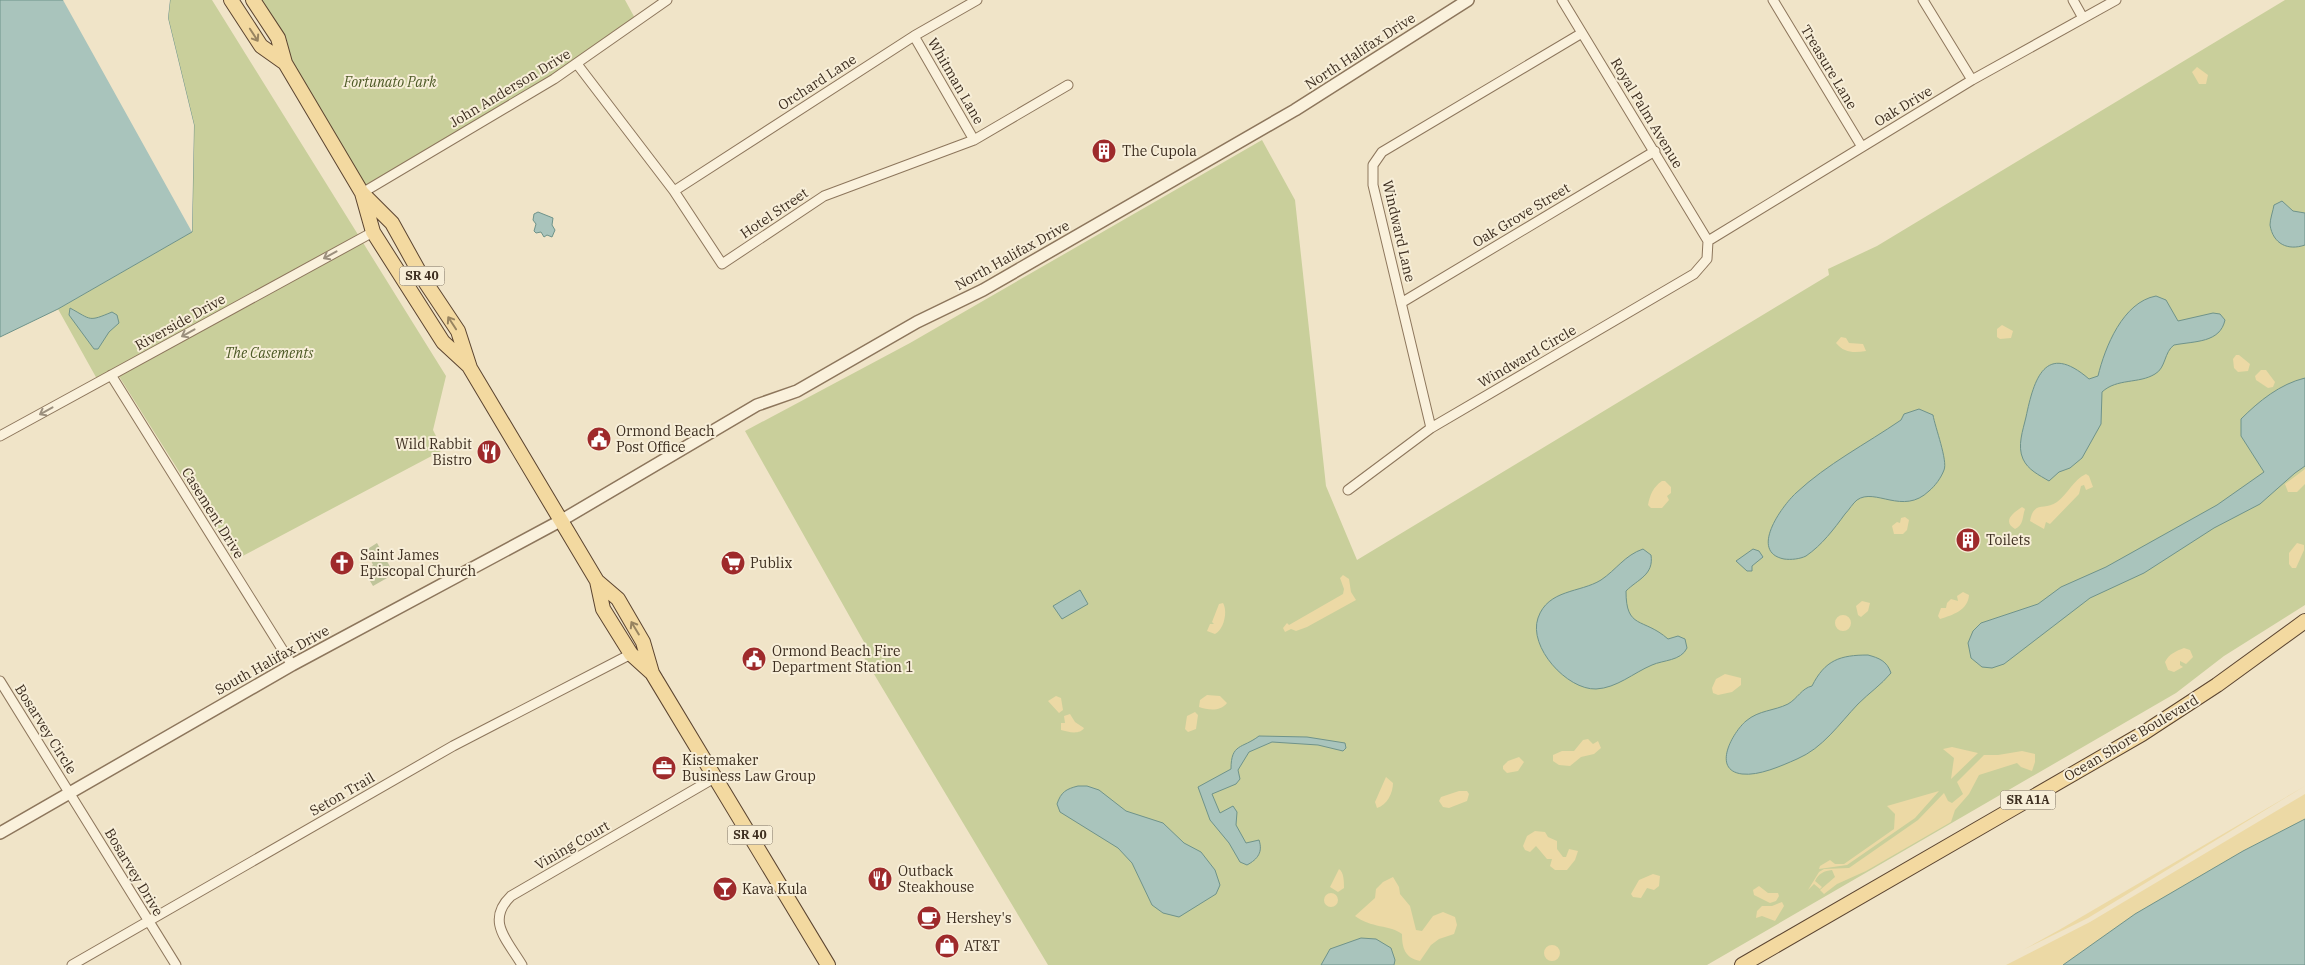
<svg xmlns="http://www.w3.org/2000/svg" width="2305" height="965" viewBox="0 0 2305 965" font-family="'IBM Plex Serif',serif">
	<style>
		.green { fill: #c9cf9b }
		.sand { fill: #ecd9a5 }
		.cemetery { fill: #bfc49a }
		.water { fill: #a9c4bc; stroke: #6f938a }
		.pier { fill: #f0e4c8 }
		.lines { fill: none; stroke-linecap: round; stroke-linejoin: round }
		.minor-casing { stroke: #8d765c; stroke-width: 11 }
		.tertiary-casing { stroke: #8d765c; stroke-width: 14 }
		.primary-casing { stroke: #5b4430; stroke-width: 16 }
		.minor { stroke: #faf1dc; stroke-width: 9 }
		.tertiary { stroke: #faf1dc; stroke-width: 11 }
		.primary { stroke: #f3d9a0; stroke-width: 14 }
		.oneway { stroke: #988460 }
		.oneway2 { stroke: #9c907e }
		.labels { text-anchor: middle; stroke-width: 4; stroke-linejoin: round; paint-order: stroke }
		.shield { fill: #f7eed8; stroke: #756857; stroke-width: 1 }
		.shield-label { font-size: 12px; font-weight: bold; fill: #3d2e20 }
		.street-label { font-size: 14px; fill: #3d2e20; stroke: #f7eed8 }
		.park-label { font-size: 14px; font-style: italic; fill: #4d5a26; stroke: #f7eed8 }
		.poi-label { font-size: 14px; fill: #3d2e20; stroke: #f7eed8; text-anchor: start }
	</style>
	<rect width="100%" height="100%" fill="#f0e4c8"/>
	<path class="green" d="M 170,0 L 212,0 L 446,376 L 433,430 L 443,450 L 235,560 L 115,370 L 97,379 L 58,309 L 192,232 L 194,125 L 168,18 Z
		M 251,0 L 625,0 L 637,22 L 577,64 L 362,193 Z
		M 2285,0 L 2305,0 L 2305,605 L 2224,656 L 2176,693 L 1707,965 L 1048,965 L 862,654 L 868,649 L 745,431 L 910,343 L 1262,140 L 1295,200 L 1326,486 L 1357,560 L 1829,275 L 1828,269 L 1877,246 Z"/>
	<path class="sand" d="M 2197,67 L 2208,75 L 2206,84 L 2199,84 L 2192,72 Z
		M 2002,325 L 2013,331 L 2011,338 L 2000,339 L 1997,337 L 1997,329 Z
		M 1841,337 L 1846,338 L 1849,343 L 1863,344 L 1866,351 C 1854,353 1844,353 1836,343 Z
		M 2236,355 L 2239,355 L 2250,364 L 2248,371 L 2238,372 L 2234,368 L 2233,359 Z
		M 2261,370 L 2266,370 L 2275,382 L 2273,387 L 2268,388 L 2256,380 L 2255,376 Z
		M 2305,469 L 2305,484 L 2297,492 L 2288,492 L 2285,484 Z
		M 2086,474 L 2089,476 L 2093,487 L 2086,490 L 2084,485 L 2081,486 L 2079,494 L 2050,524 L 2046,522 L 2044,529 L 2030,521 C 2034,500 2044,511 2057,502 C 2068,494 2073,480 2086,474 Z
		M 1662,481 L 1665,481 L 1671,487 L 1671,493 L 1667,496 L 1669,500 L 1662,508 L 1651,508 L 1648,505 C 1650,495 1653,487 1662,481 Z
		M 2022,507 L 2025,509 C 2022,517 2024,525 2015,529 C 2002,521 2013,513 2022,507 Z
		M 1905,517 L 1909,520 L 1907,530 L 1903,534 L 1894,534 L 1892,526 L 1897,522 L 1900,523 L 1901,518 Z
		M 2297,543 L 2304,545 L 2304,550 L 2296,568 L 2292,568 L 2289,564 L 2289,553 Z
		M 1343,575 L 1349,579 L 1351,592 L 1356,600 L 1307,627 L 1296,631 L 1291,629 L 1285,632 L 1283,628 L 1287,623 L 1289,625 L 1343,594 L 1344,589 L 1340,578 Z
		M 1963,592 L 1969,595 C 1968,610 1953,615 1940,619 L 1938,616 L 1941,608 L 1946,608 L 1947,603 L 1951,599 L 1958,601 L 1957,596 Z
		M 1862,601 L 1870,603 L 1868,611 L 1861,617 L 1858,615 L 1856,606 Z
		M 1223,603 C 1228,611 1224,630 1215,634 L 1207,631 L 1210,624 L 1214,624 L 1212,622 L 1219,604 Z
		M1835 623a8 8 0 1 1 16 0a8 8 0 1 1-16 0Z
		M 2184,648 L 2190,650 L 2193,657 L 2186,664 L 2180,661 L 2180,665 L 2183,667 L 2174,672 L 2168,670 L 2165,662 C 2169,654 2176,651 2184,648 Z
		M 1725,674 L 1741,678 L 1741,685 L 1732,692 L 1718,695 L 1713,693 L 1712,688 L 1716,679 Z
		M 1207,695 L 1220,696 L 1227,703 C 1220,712 1208,710 1199,707 L 1200,700 Z
		M 1056,696 L 1061,698 L 1063,710 L 1059,713 L 1048,701 Z
		M 1195,712 L 1198,715 L 1196,729 L 1188,732 L 1185,729 L 1187,716 Z
		M 1070,714 L 1075,722 L 1084,728 C 1080,735 1068,732 1061,730 L 1061,723 L 1065,723 L 1064,716 Z
		M 1588,739 L 1593,744 L 1598,741 L 1601,748 L 1594,754 L 1581,757 L 1570,766 L 1559,765 L 1553,761 L 1553,755 L 1562,751 L 1574,751 L 1583,740 Z
		M 1952,747 L 1978,753 L 1951,779 L 1954,758 L 1943,749 Z
		M 2022,751 L 2035,754 L 2035,762 L 2032,771 L 2021,767 L 2017,763 L 1979,775 L 1969,794 L 1955,810 L 1951,822 L 1866,871 L 1837,884 L 1824,894 L 1820,890 L 1835,877 L 1832,870 C 1824,871 1819,873 1815,881 L 1822,887 L 1820,889 L 1814,884 L 1808,890 L 1819,872 L 1824,869 L 1849,868 L 1918,820 L 1944,793 L 1948,801 L 1952,803 L 1963,794 L 1957,782 L 1984,755 L 1998,755 Z
		M 1519,757 L 1524,762 L 1518,771 L 1507,773 L 1503,769 L 1503,766 L 1508,761 Z
		M 1386,777 L 1393,783 C 1393,793 1387,805 1377,808 L 1375,802 Z
		M 2305,786 L 2088,918 L 2023,950 L 2059,930 Z
		M 1459,791 L 1467,791 L 1469,794 L 1467,801 L 1449,808 L 1443,807 L 1439,801 L 1441,797 Z
		M 1939,791 L 1915,818 L 1847,865 L 1819,869 L 1820,866 L 1830,860 L 1835,864 L 1844,864 L 1894,829 L 1895,814 L 1887,806 Z
		M 2305,794 L 2305,847 L 2109,965 L 2006,965 L 2090,922 Z
		M 1535,831 L 1545,832 L 1548,837 L 1557,841 L 1557,849 L 1563,857 L 1566,857 L 1569,849 L 1578,851 L 1575,860 L 1567,870 L 1555,870 L 1550,866 L 1552,859 L 1547,859 L 1536,846 L 1530,852 L 1525,850 L 1523,846 L 1527,836 Z
		M 1339,869 C 1344,872 1344,882 1344,888 L 1338,892 L 1330,887 Z
		M 1653,874 L 1660,876 L 1659,886 L 1654,890 L 1647,888 L 1641,898 L 1633,897 L 1631,894 L 1639,880 Z
		M 1393,877 L 1399,887 L 1400,894 L 1410,906 L 1416,930 L 1422,931 L 1433,916 L 1443,912 L 1455,917 L 1457,925 L 1454,934 L 1439,939 L 1431,945 L 1420,961 C 1405,958 1402,948 1402,934 C 1391,925 1370,928 1355,916 L 1375,898 L 1376,889 L 1383,882 Z
		M 1759,886 L 1768,893 L 1778,893 L 1779,896 L 1776,901 L 1770,903 L 1754,895 L 1753,890 Z
		M1324 900a7 7 0 1 1 14 0a7 7 0 1 1-14 0Z
		M 1782,902 L 1784,906 L 1775,921 L 1762,916 L 1756,918 L 1757,911 L 1762,906 L 1772,906 Z
		M1544 953a8 8 0 1 1 16 0a8 8 0 1 1-16 0Z"/>
	<path class="cemetery" d="M 377,543 L 394,574 L 373,586 L 364,571 L 373,565 L 366,550 Z"/>
	<path class="water" d="M 0,0 L 170,0 L 168,18 L 194,125 L 192,232 L 58,309 L 0,337 Z
		M 2282,201 L 2293,211 L 2305,213 L 2305,245 C 2288,251 2273,244 2270,225 C 2270,219 2273,211 2274,205 Z
		M 538,212 L 553,218 L 552,225 L 555,230 L 552,237 L 547,235 L 544,237 L 541,232 L 536,233 L 534,231 L 536,224 L 533,220 L 534,214 Z
		M 2156,296 L 2166,300 L 2178,321 L 2213,313 L 2220,314 L 2225,320 C 2220,343 2195,341 2174,345 C 2164,352 2166,368 2155,374 C 2139,384 2117,378 2102,392 L 2101,424 L 2082,458 L 2070,468 L 2059,472 L 2049,481 C 2039,475 2028,470 2023,459 C 2017,446 2023,430 2026,417 C 2034,379 2045,341 2089,379 L 2098,376 C 2105,347 2123,302 2156,296 Z
		M 70,308 C 92,320 88,322 112,312 L 117,315 L 119,323 L 109,332 L 98,349 L 94,349 L 69,315 Z
		M 2305,378 L 2305,466 L 2295,473 L 2260,504 L 2214,528 L 2144,573 L 2090,598 L 2004,664 L 1992,668 L 1982,667 L 1971,658 L 1968,643 L 1973,631 L 1981,623 L 2038,604 L 2061,587 L 2106,567 L 2217,505 L 2264,472 L 2241,436 L 2241,419 C 2259,401 2280,384 2305,378 Z
		M 1919,409 L 1933,415 C 1935,427 1948,461 1944,470 C 1941,478 1935,486 1929,491 C 1903,516 1875,487 1857,500 C 1853,503 1849,510 1845,514 C 1834,529 1822,545 1806,556 C 1800,559 1791,560 1784,559 C 1749,552 1781,507 1796,493 C 1827,464 1866,444 1901,420 L 1904,414 Z
		M 1643,549 L 1651,555 C 1654,575 1638,579 1626,591 C 1626,630 1643,617 1668,639 L 1678,636 L 1685,639 L 1687,648 C 1681,661 1663,660 1652,665 C 1633,673 1617,688 1596,689 C 1567,690 1528,647 1538,618 C 1548,589 1580,593 1601,580 C 1616,570 1625,555 1643,549 Z
		M 1753,549 L 1759,551 L 1763,557 L 1752,566 L 1752,571 L 1747,571 L 1736,561 Z
		M 1080,590 L 1088,604 L 1062,619 L 1053,606 Z
		M 1868,655 C 1879,658 1887,661 1891,673 C 1881,685 1869,693 1858,704 C 1839,724 1823,748 1797,759 C 1781,766 1759,776 1742,774 C 1711,770 1733,732 1746,721 C 1759,710 1774,711 1788,704 C 1797,699 1802,688 1812,686 C 1825,660 1840,655 1868,655 Z
		M 1259,736 L 1307,737 L 1345,743 L 1346,748 L 1343,751 L 1318,745 L 1272,742 L 1249,752 L 1238,770 L 1240,779 L 1236,784 L 1212,794 L 1220,813 L 1233,806 L 1237,812 L 1236,825 L 1246,843 L 1259,840 C 1263,852 1258,859 1247,865 L 1240,862 L 1229,843 L 1210,820 L 1198,787 L 1231,769 C 1231,743 1242,749 1259,736 Z
		M 1078,786 L 1087,786 L 1099,790 L 1126,811 L 1163,823 L 1184,843 L 1201,852 L 1215,870 L 1220,885 L 1216,894 L 1179,917 L 1163,913 L 1152,905 L 1132,863 L 1118,848 L 1060,812 L 1057,804 C 1061,792 1066,789 1078,786 Z
		M 2305,819 L 2305,965 L 2063,965 L 2135,914 L 2243,851 Z
		M 1361,938 L 1376,939 L 1391,948 L 1395,960 L 1394,965 L 1321,965 L 1330,949 Z"/>
	<path class="pier" d="M 63,0 L 170,0 L 168,18 L 194,125 L 192,232 Z"/>
	<g class="lines">
		<defs>
			<path id="minor" d="M 1562,0 L 1708,241
				M 1773,0 L 1862,147
				M 1923,0 L 1972,80
				M 2073,0 L 2083,18
				M 914,36 L 974,140
				M 577,64 L 674,191 L 722,264 L 824,196 L 974,140 L 1068,85
				M 674,191 L 914,36 L 977,0
				M 362,193 L 554,79 L 667,0
				M 1708,241 L 1972,80 L 2116,0
				M 1401,303 L 1655,151
				M 111,375 L 292,665
				M 1431,428 L 1373,185 L 1373,165 L 1382,152 L 1582,33
				M 0,436 L 373,232
				M 1348,490 L 1431,428 L 1694,274 L 1707,259 L 1708,241
				M 0,681 L 176,965
				M 72,965 L 453,746 L 631,654
				M 522,965 C 508,941 485,921 511,896 L 716,777"/>
			<path id="tertiary" d="M 0,833 L 292,665 L 562,520 L 757,405 L 797,391 L 917,322 L 983,290 L 1295,110 L 1468,0"/>
			<path id="primary" d="M 231,0 L 261,46 L 285,63
				M 253,0 L 278,38 L 285,63 L 362,193 L 392,223 L 422,277 L 458,331 L 470,368 L 597,581 L 603,609 L 631,654 L 652,673
				M 362,193 L 373,232 L 443,342 L 469,366
				M 597,581 L 618,599 L 643,642 L 652,673 L 828,965
				M 1742,965 L 2142,734 L 2217,685 L 2305,621"/>
		</defs>
		<use href="#minor" class="minor-casing"/>
		<use href="#tertiary" class="tertiary-casing"/>
		<use href="#primary" class="primary-casing"/>
		<use href="#minor" class="minor"/>
		<use href="#tertiary" class="tertiary"/>
		<use href="#primary" class="primary"/>
	</g>
	<defs><path id="oneway-shaft" d="M-6 0H5M1.5-3L5.5 0L1.5 3" fill="none" stroke-width="1.6" stroke-linecap="round" stroke-linejoin="round" transform="scale(1.25)"/></defs>
	<g class="oneway">
		<use href="#oneway-shaft" transform="translate(254 35) rotate(57)"/>
		<use href="#oneway-shaft" transform="translate(452 323) rotate(-123)"/>
		<use href="#oneway-shaft" transform="translate(635 628) rotate(-121)"/>
	</g>
	<g class="oneway2">
		<use href="#oneway-shaft" transform="translate(330 255) rotate(151)"/>
		<use href="#oneway-shaft" transform="translate(188 333) rotate(151)"/>
		<use href="#oneway-shaft" transform="translate(46 411) rotate(151)"/>
	</g>
	<defs>
		<symbol id="building-disc" viewBox="-11 -11 22 22"><circle r="9.5" fill="#9e2a2b" stroke="#f7eed8"/><path d="M-4-6H4V6H1V3H-1V6H-4ZM-2.5-4.3h1.7v1.8h-1.7ZM.8-4.3h1.7v1.8H.8ZM-2.5-1h1.7V.8h-1.7ZM.8-1h1.7V.8H.8Z" fill="#fff"/></symbol>
		<symbol id="civic-disc" viewBox="-11 -11 22 22"><circle r="9.5" fill="#9e2a2b" stroke="#f7eed8"/><path d="M-.6-6.5H3V-4.5H.6V-3L4-1V1h2V6H-6V1h2V-1L-.6-3ZM-1.2 2.5V6h2.4V2.5Z" fill="#fff"/></symbol>
		<symbol id="restaurant-disc" viewBox="-11 -11 22 22"><circle r="9.5" fill="#9e2a2b" stroke="#f7eed8"/><path d="M-5-6h1v4h1v-4h1v4h1v-4h1v5L-1.5 .5V6h-2V.5L-5-1ZM5-6V6H3V1.5H1.5Q1.5-4 5-6Z" fill="#fff"/></symbol>
		<symbol id="church-disc" viewBox="-11 -11 22 22"><circle r="9.5" fill="#9e2a2b" stroke="#f7eed8"/><path d="M-1.2-6h2.4v3.5h3.3v2.4h-3.3V6h-2.4V-.1h-3.3v-2.4h3.3Z" fill="#fff"/></symbol>
		<symbol id="supermarket-disc" viewBox="-11 -11 22 22"><circle r="9.5" fill="#9e2a2b" stroke="#f7eed8"/><path d="M-6-5.5h2.5l.6 2H6L4.5 2H-2.5L-4.4-4H-6ZM-1.5 3.2a1.3 1.3 0 1 0 .1 0ZM3 3.2a1.3 1.3 0 1 0 .1 0Z" fill="#fff"/></symbol>
		<symbol id="office-disc" viewBox="-11 -11 22 22"><circle r="9.5" fill="#9e2a2b" stroke="#f7eed8"/><path d="M-6-3h4V-5.5h4V-3h4V5H-6ZM-1-4.5V-3h2v-1.5ZM-6 0V1H6V0Z" fill="#fff"/></symbol>
		<symbol id="bar-disc" viewBox="-11 -11 22 22"><circle r="9.5" fill="#9e2a2b" stroke="#f7eed8"/><path d="M-6-5H6L.8 .8V4.5H3.5V6h-7V4.5H-.8V.8Z" fill="#fff"/></symbol>
		<symbol id="cafe-disc" viewBox="-11 -11 22 22"><circle r="9.5" fill="#9e2a2b" stroke="#f7eed8"/><path d="M-5.5-4.5H6V0H3Q3 3.5 0 3.5H-2.5Q-5.5 3.5-5.5 0ZM3-3.2v2h1.7v-2ZM-6 4.5H4V6H-6Z" fill="#fff"/></symbol>
		<symbol id="shop-disc" viewBox="-11 -11 22 22"><circle r="9.5" fill="#9e2a2b" stroke="#f7eed8"/><path d="M-5-2.5h2.3a2.7 3.5 0 0 1 5.4 0H5L5.5 6h-11ZM-1.5-2.5h3a1.5 2.3 0 0 0-3 0Z" fill="#fff"/></symbol>
	</defs>
	<g fill-rule="evenodd">
		<use href="#building-disc" x="1090" y="137" width="28" height="28"/>
		<use href="#civic-disc" x="585" y="425" width="28" height="28"/>
		<use href="#restaurant-disc" x="475" y="438" width="28" height="28"/>
		<use href="#building-disc" x="1954" y="526" width="28" height="28"/>
		<use href="#church-disc" x="328" y="549" width="28" height="28"/>
		<use href="#supermarket-disc" x="719" y="549" width="28" height="28"/>
		<use href="#civic-disc" x="740" y="645" width="28" height="28"/>
		<use href="#office-disc" x="650" y="754" width="28" height="28"/>
		<use href="#restaurant-disc" x="866" y="865" width="28" height="28"/>
		<use href="#bar-disc" x="711" y="875" width="28" height="28"/>
		<use href="#cafe-disc" x="915" y="904" width="28" height="28"/>
		<use href="#shop-disc" x="933" y="932" width="28" height="28"/>
	</g>
	<g class="labels">
		<g class="shield">
			<rect x="399.5" y="266.5" width="45" height="19" rx="4"/>
			<rect x="2000.5" y="790.5" width="55" height="19" rx="4"/>
			<rect x="727.5" y="825.5" width="45" height="19" rx="4"/>
		</g>
		<g class="shield-label">
			<text x="422" y="280">SR 40</text>
			<text x="2028" y="804">SR A1A</text>
			<text x="750" y="839">SR 40</text>
		</g>
		<g class="street-label">
			<text transform="translate(1360 51) rotate(-33)" y="5">North Halifax Drive</text>
			<text transform="translate(1829 67) rotate(59)" y="5">Treasure Lane</text>
			<text transform="translate(956 81) rotate(60)" y="5">Whitman Lane</text>
			<text transform="translate(817 82) rotate(-33)" y="5">Orchard Lane</text>
			<text transform="translate(510 88) rotate(-31)" y="5">John Anderson Drive</text>
			<text transform="translate(1903 106) rotate(-31)" y="5">Oak Drive</text>
			<text transform="translate(1647 113) rotate(59)" y="5">Royal Palm Avenue</text>
			<text transform="translate(774 213) rotate(-34)" y="5">Hotel Street</text>
			<text transform="translate(1521 215) rotate(-31)" y="5">Oak Grove Street</text>
			<text transform="translate(1399 231) rotate(77)" y="5">Windward Lane</text>
			<text transform="translate(1012 255) rotate(-29)" y="5">North Halifax Drive</text>
			<text transform="translate(180 322) rotate(-29)" y="5">Riverside Drive</text>
			<text transform="translate(1527 356) rotate(-30)" y="5">Windward Circle</text>
			<text transform="translate(213 513) rotate(58)" y="5">Casement Drive</text>
			<text transform="translate(272 660) rotate(-29)" y="5">South Halifax Drive</text>
			<text transform="translate(46 729) rotate(58)" y="5">Bosarvey Circle</text>
			<text transform="translate(2131 738) rotate(-31)" y="5">Ocean Shore Boulevard</text>
			<text transform="translate(342 794) rotate(-30)" y="5">Seton Trail</text>
			<text transform="translate(572 845) rotate(-30)" y="5">Vining Court</text>
			<text transform="translate(134 872) rotate(59)" y="5">Bosarvey Drive</text>
		</g>
		<g class="park-label">
			<text x="390" y="87">Fortunato Park</text>
			<text x="269" y="358">The Casements</text>
		</g>
		<g class="poi-label">
			<text x="1122" y="156">The Cupola</text>
			<text x="616" y="436">Ormond Beach<tspan x="616" dy="16">Post Office</tspan></text>
			<text x="472" y="449" text-anchor="end">Wild Rabbit<tspan x="472" dy="16">Bistro</tspan></text>
			<text x="1986" y="545">Toilets</text>
			<text x="360" y="560">Saint James<tspan x="360" dy="16">Episcopal Church</tspan></text>
			<text x="750" y="568">Publix</text>
			<text x="772" y="656">Ormond Beach Fire<tspan x="772" dy="16">Department Station 1</tspan></text>
			<text x="682" y="765">Kistemaker<tspan x="682" dy="16">Business Law Group</tspan></text>
			<text x="898" y="876">Outback<tspan x="898" dy="16">Steakhouse</tspan></text>
			<text x="742" y="894">Kava Kula</text>
			<text x="946" y="923">Hershey's</text>
			<text x="964" y="951">AT&amp;T</text>
		</g>
	</g>
</svg>
